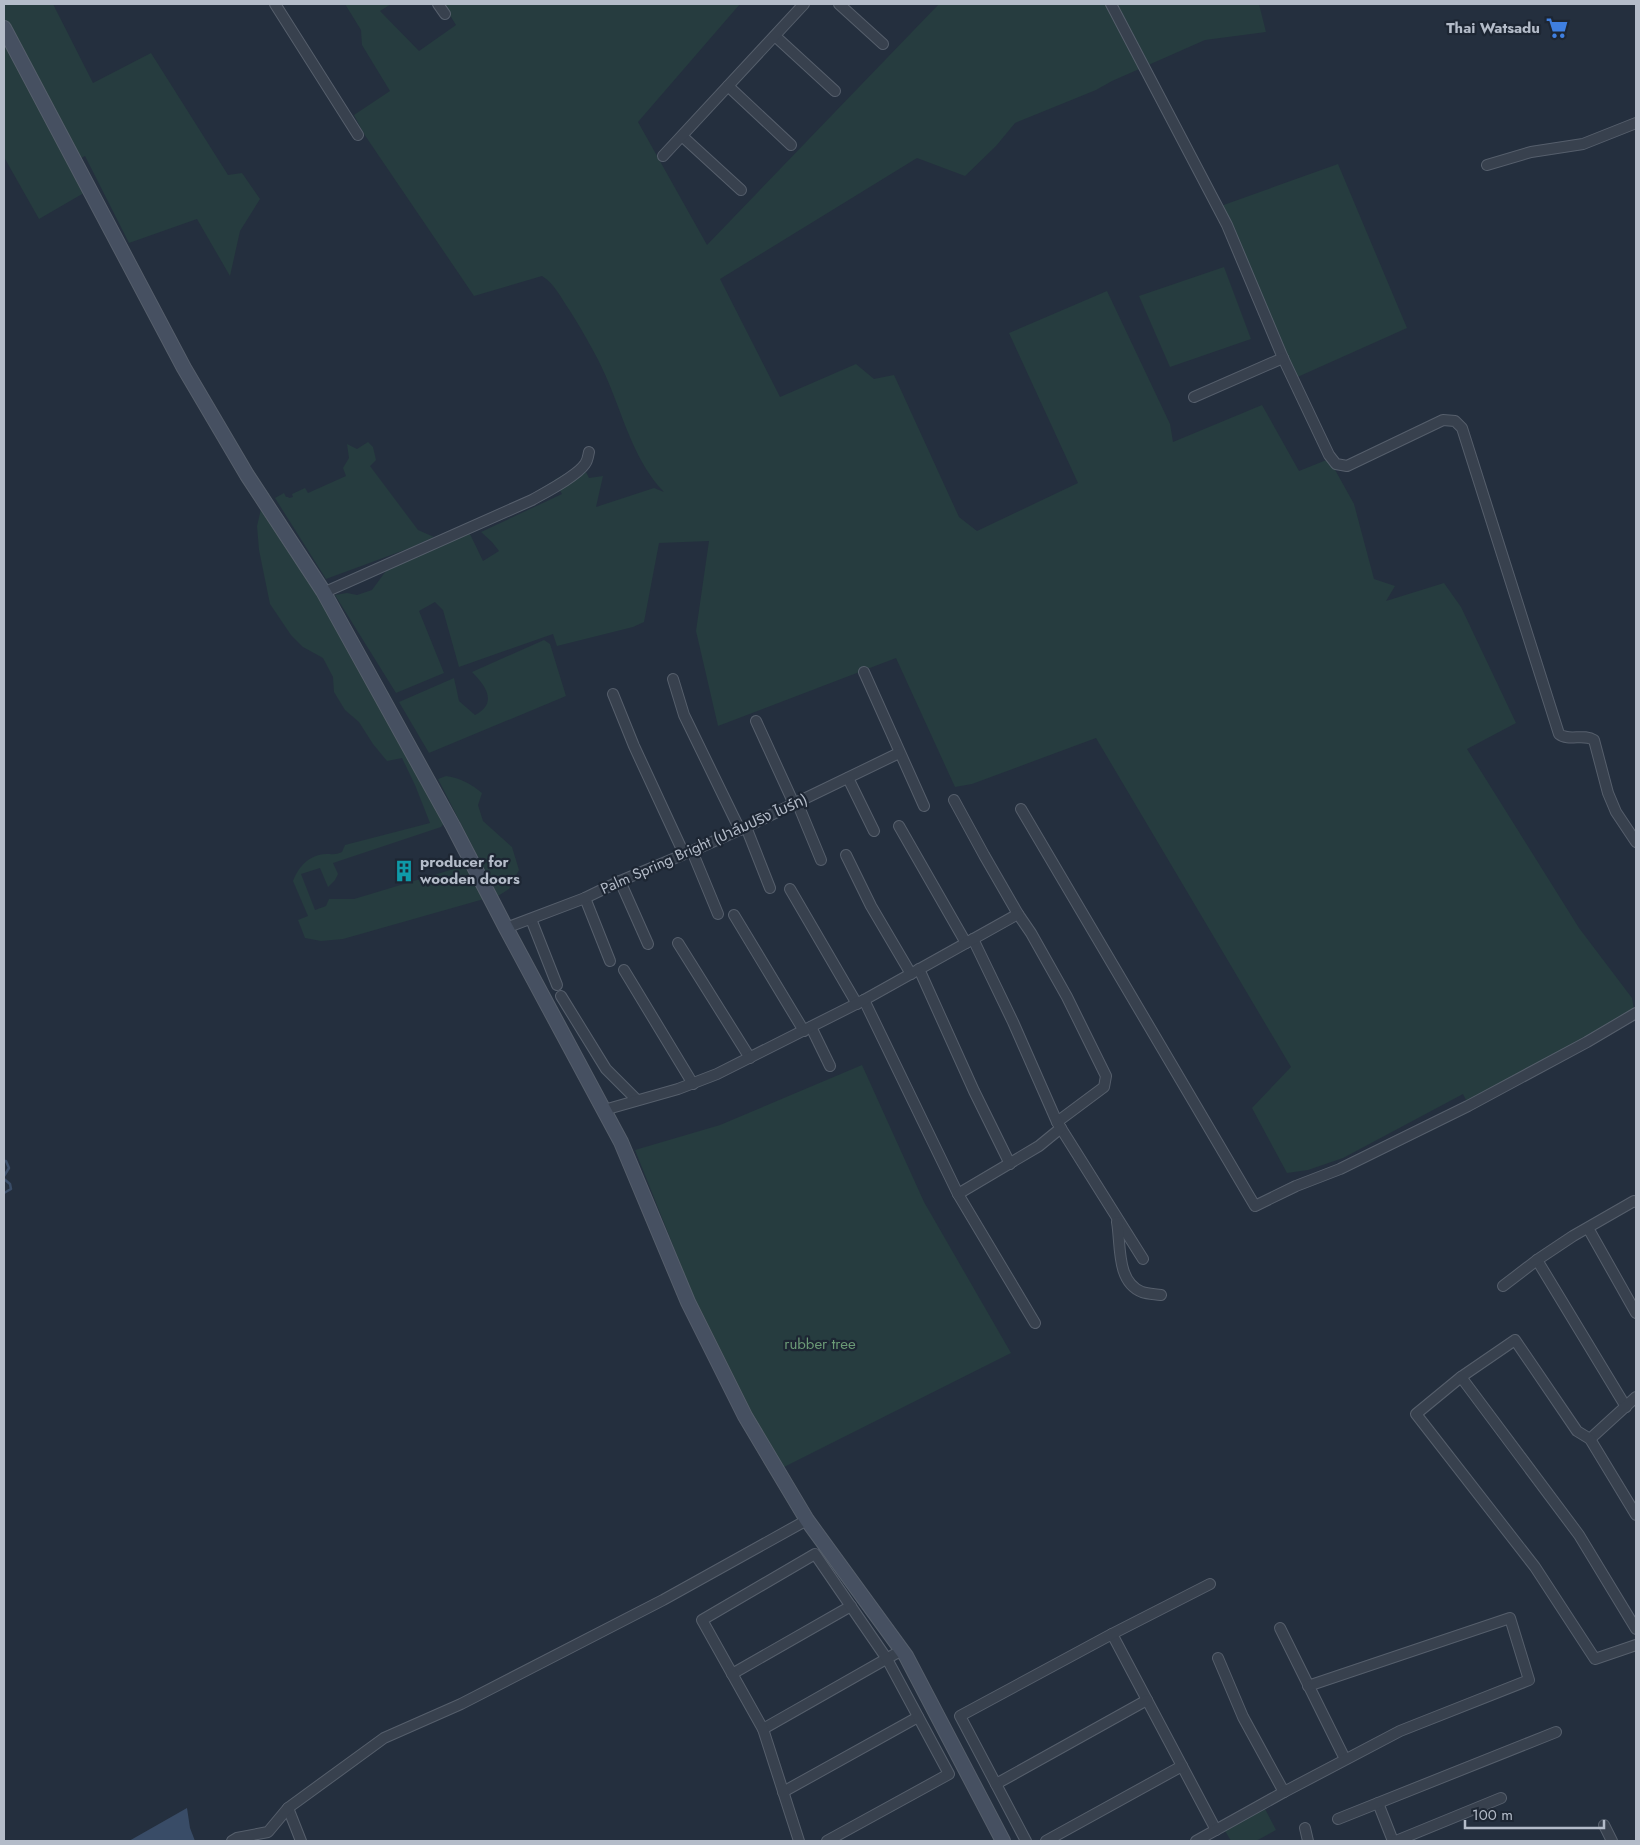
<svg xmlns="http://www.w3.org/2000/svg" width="1640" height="1845" viewBox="0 0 1640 1845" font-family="Jost,'Noto Sans Thai',sans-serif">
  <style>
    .green { fill: #263c3f }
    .water { fill: #394c67 }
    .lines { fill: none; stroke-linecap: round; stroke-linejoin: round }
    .stream { stroke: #394c67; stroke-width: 2.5 }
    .street-casing { stroke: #565f6c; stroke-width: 12 }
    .secondary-casing { stroke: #565f6c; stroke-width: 16 }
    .street { stroke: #38414e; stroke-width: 10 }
    .secondary { stroke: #465061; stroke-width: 14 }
    .labels { text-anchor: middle; stroke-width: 4.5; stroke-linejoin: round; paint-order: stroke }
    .poi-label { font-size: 15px; font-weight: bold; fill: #b4bcc9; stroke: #1d2633; text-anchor: end }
    .street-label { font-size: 15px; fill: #b4bcc9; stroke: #1d2633 }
    .park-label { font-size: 15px; fill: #6b9a76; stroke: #1d2633 }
  </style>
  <rect width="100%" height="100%" fill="#242f3e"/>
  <g class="green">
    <polygon points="4,4 53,4 93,83 151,53 228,175 242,173 260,199 240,231 230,276 197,219 129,243 85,156 75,161 89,190 39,219 4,157"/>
    <path d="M345 4H391L380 11 419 51 456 25 443 4H740L638 122 707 245 939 4H1259L1266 32 1205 40 1112 81 1096 90 1015 123 996 146 965 176 917 158 720 279 780 397 856 364 874 379 894 375 959 517 977 531 1078 483 1009 333 1107 291 1170 424 1173 442 1262 405 1299 471 1329 459 1354 504 1374 579 1395 586 1386 601 1444 583 1461 607 1516 723 1467 749 1579 928 1632 998 1635 1016 1467 1102 1463 1094 1343 1158 1308 1170 1287 1173 1252 1108 1291 1067 1096 738 972 784 955 787 896 658 718 726 696 631 709 541 659 543 644 622 633 627 557 646 553 634 459 667 443 610 435 602 419 611 444 673 396 693 335 595 347 593 357 595 372 590 391 564 469 532 483 561 499 551 492 542 481 532 562 494 554 480 582 464 589 478 603 476 596 507 654 488 664 492C636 463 625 423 610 386 600 361 585 335 570 311 561 298 555 284 542 276L474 296 364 134 354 115 390 91 362 45 361 30Z"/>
    <polygon points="1338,164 1407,328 1293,379 1218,207"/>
    <polygon points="1224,267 1251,339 1170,367 1139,296"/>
    <polygon points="368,442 373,447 376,460 370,466 418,530 434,537 410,548 326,579 275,498 284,493 286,497 288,497 289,498 293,497 292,494 305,488 308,493 346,476 343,468 349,458 347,444 357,449"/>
    <path d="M261 509 323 603 445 822 441 827 333 863 338 874 335 880 328 887 320 868 301 874 315 910 326 906 329 899H354L467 865 484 899 343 939 321 941 305 938 298 920 308 916 293 881C299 866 309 855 326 854 333 854 336 855 342 852L345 845 430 823 415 785 402 758 387 761 373 744 359 722 345 710 334 692 333 677 323 658 303 647 291 635 270 604 259 550 257 526Z"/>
    <path d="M544 640 550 644 566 696 429 753 399 702 454 678 459 701 475 715C498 703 486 686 472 672Z"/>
    <path d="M446 776C461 778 471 784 482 793L478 805 483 821 512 847 519 870 509 889 498 896 438 779Z"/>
    <polygon points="862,1065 924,1202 1011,1353 782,1468 734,1383 692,1293 635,1150 720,1125"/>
    <polygon points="1264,1807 1276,1830 1256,1841 1231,1841 1224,1829"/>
  </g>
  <polygon class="water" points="187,1808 190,1828 195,1841 129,1841"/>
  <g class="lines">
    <g class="stream">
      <polyline points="4,1161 6,1161 9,1168 4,1176"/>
      <polyline points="4,1179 10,1184 11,1189 4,1193"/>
    </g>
    <g class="street-casing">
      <g id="street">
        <polyline points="275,4 358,135"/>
        <polyline points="438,4 445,14"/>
        <polyline points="839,4 883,44"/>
        <path d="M1111 4 1227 225 1283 358 1329 455 1336 464 1347 466 1443 420 1455 421 1462 428 1559 734C1569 742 1583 733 1594 740L1608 793 1616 812 1636 842"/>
        <polyline points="775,36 835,91"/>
        <polyline points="728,86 791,145"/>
        <polyline points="682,136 741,190"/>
        <polyline points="663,156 804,4"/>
        <polyline points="1487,165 1531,152 1583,144 1636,123"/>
        <polyline points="1194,397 1283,358"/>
        <path d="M323 593 532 500C546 492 577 476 585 464 588 460 588 456 589 452"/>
        <polyline points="864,672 924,806"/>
        <polyline points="673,679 684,715 740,830"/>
        <polyline points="613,694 634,746 684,854"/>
        <polyline points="756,721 794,804"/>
        <polyline points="848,778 874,831"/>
        <polyline points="954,800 984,855 1018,914 1031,933 1067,997 1106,1076 1104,1087 1057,1122"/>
        <polyline points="797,802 821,860"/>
        <polyline points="1021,809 1255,1206 1296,1186 1340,1169 1468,1106 1587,1042 1636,1013"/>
        <polyline points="899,826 966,943"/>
        <polyline points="746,827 770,888"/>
        <polyline points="692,851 718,914"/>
        <polyline points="846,855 871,906 911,974"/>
        <polyline points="620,881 648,944"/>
        <polyline points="790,889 857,1004"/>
        <polyline points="585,898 610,961"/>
        <polyline points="734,915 804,1031"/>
        <polyline points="531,919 557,985"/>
        <polyline points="506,928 585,898 620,881 692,851 746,827 899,753"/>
        <polyline points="973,939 1013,1022 1057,1122 1143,1259"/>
        <polyline points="678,943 750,1058"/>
        <polyline points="919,969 974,1091 1010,1164"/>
        <polyline points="624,970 693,1084"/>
        <polyline points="561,996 606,1069 637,1100"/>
        <polyline points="864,1000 958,1194 1035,1323"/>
        <polyline points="811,1027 830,1066"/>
        <polyline points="604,1110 678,1089 717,1074 864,1000 1018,914"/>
        <polyline points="958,1194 1039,1146 1061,1128"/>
        <path d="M1117 1222C1121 1244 1116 1282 1142 1292 1148 1294 1155 1294 1161 1295"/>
        <polyline points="1588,1228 1636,1313"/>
        <polyline points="1537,1260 1626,1407"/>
        <polyline points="1503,1286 1537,1260 1573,1236 1634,1201 1636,1202"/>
        <polyline points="1461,1377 1579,1535 1636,1629"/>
        <polyline points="1590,1439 1636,1397"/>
        <polyline points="1636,1515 1590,1439 1577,1431 1515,1340 1461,1377 1416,1414 1535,1567 1595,1659 1636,1645"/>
        <polyline points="1280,1628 1345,1759"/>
        <polyline points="1112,1634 1216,1830"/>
        <polyline points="1218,1658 1243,1717 1284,1792 1400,1731 1529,1680 1510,1618 1308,1686"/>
        <polyline points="732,1674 851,1606"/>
        <polyline points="763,1729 902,1650"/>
        <polyline points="996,1784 1147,1700"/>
        <polyline points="783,1792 918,1717"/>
        <polyline points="1378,1803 1393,1841"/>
        <polyline points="288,1808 301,1841"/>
        <polyline points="1338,1819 1556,1732"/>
        <polyline points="1604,1825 1612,1841"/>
        <polyline points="1305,1828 1308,1841"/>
        <polyline points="232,1841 237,1838 268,1832 288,1808 384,1738 461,1704 663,1600 807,1520"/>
        <polyline points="799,1841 763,1729 702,1620 815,1554 887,1659 949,1774 827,1841"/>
        <polyline points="1026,1841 960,1716 1112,1634 1210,1584"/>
        <polyline points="1046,1841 1182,1766"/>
        <polyline points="1196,1841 1284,1792"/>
        <polyline points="1396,1841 1501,1798"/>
      </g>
    </g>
    <g class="secondary-casing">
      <polyline id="secondary" points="4,28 184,368 247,475 323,591 453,826 506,928 621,1142 688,1302 745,1416 807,1520 906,1656 1003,1841"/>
    </g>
    <use href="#street" class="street"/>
    <use href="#secondary" class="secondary"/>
  </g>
  <defs>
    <g id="supermarket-bare" transform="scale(1.725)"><path d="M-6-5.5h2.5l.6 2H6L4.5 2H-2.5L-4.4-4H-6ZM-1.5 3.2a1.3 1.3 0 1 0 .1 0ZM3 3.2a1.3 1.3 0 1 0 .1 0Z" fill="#3f7fe0" stroke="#1d2633" stroke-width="2.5" paint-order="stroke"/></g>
    <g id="building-bare" transform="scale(1.725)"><path d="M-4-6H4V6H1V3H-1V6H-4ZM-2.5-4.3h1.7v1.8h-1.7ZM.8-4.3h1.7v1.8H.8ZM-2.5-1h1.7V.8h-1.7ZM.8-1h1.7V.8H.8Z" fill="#0f9aa8" stroke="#1d2633" stroke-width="2.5" paint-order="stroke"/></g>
  </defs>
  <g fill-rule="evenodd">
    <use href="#supermarket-bare" x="1557" y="28"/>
    <use href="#building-bare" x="404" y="871"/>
  </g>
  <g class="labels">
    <g class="poi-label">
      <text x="1540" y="33">Thai Watsadu</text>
      <text x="420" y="867" text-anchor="start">producer for<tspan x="420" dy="17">wooden doors</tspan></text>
    </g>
    <g class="street-label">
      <text transform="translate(704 844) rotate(-24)" y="5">Palm Spring Bright (ปาล์มปริง ไบร์ท)</text>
    </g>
    <g class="park-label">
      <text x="820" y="1349">rubber tree</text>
    </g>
  </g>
  <rect width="1640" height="1845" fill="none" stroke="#b4bcc9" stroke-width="10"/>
  <path d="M1465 1820v8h139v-8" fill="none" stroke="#b4bcc9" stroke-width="2.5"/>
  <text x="1472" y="1820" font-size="15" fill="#b4bcc9" stroke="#1d2633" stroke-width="4" paint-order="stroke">100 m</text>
</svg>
